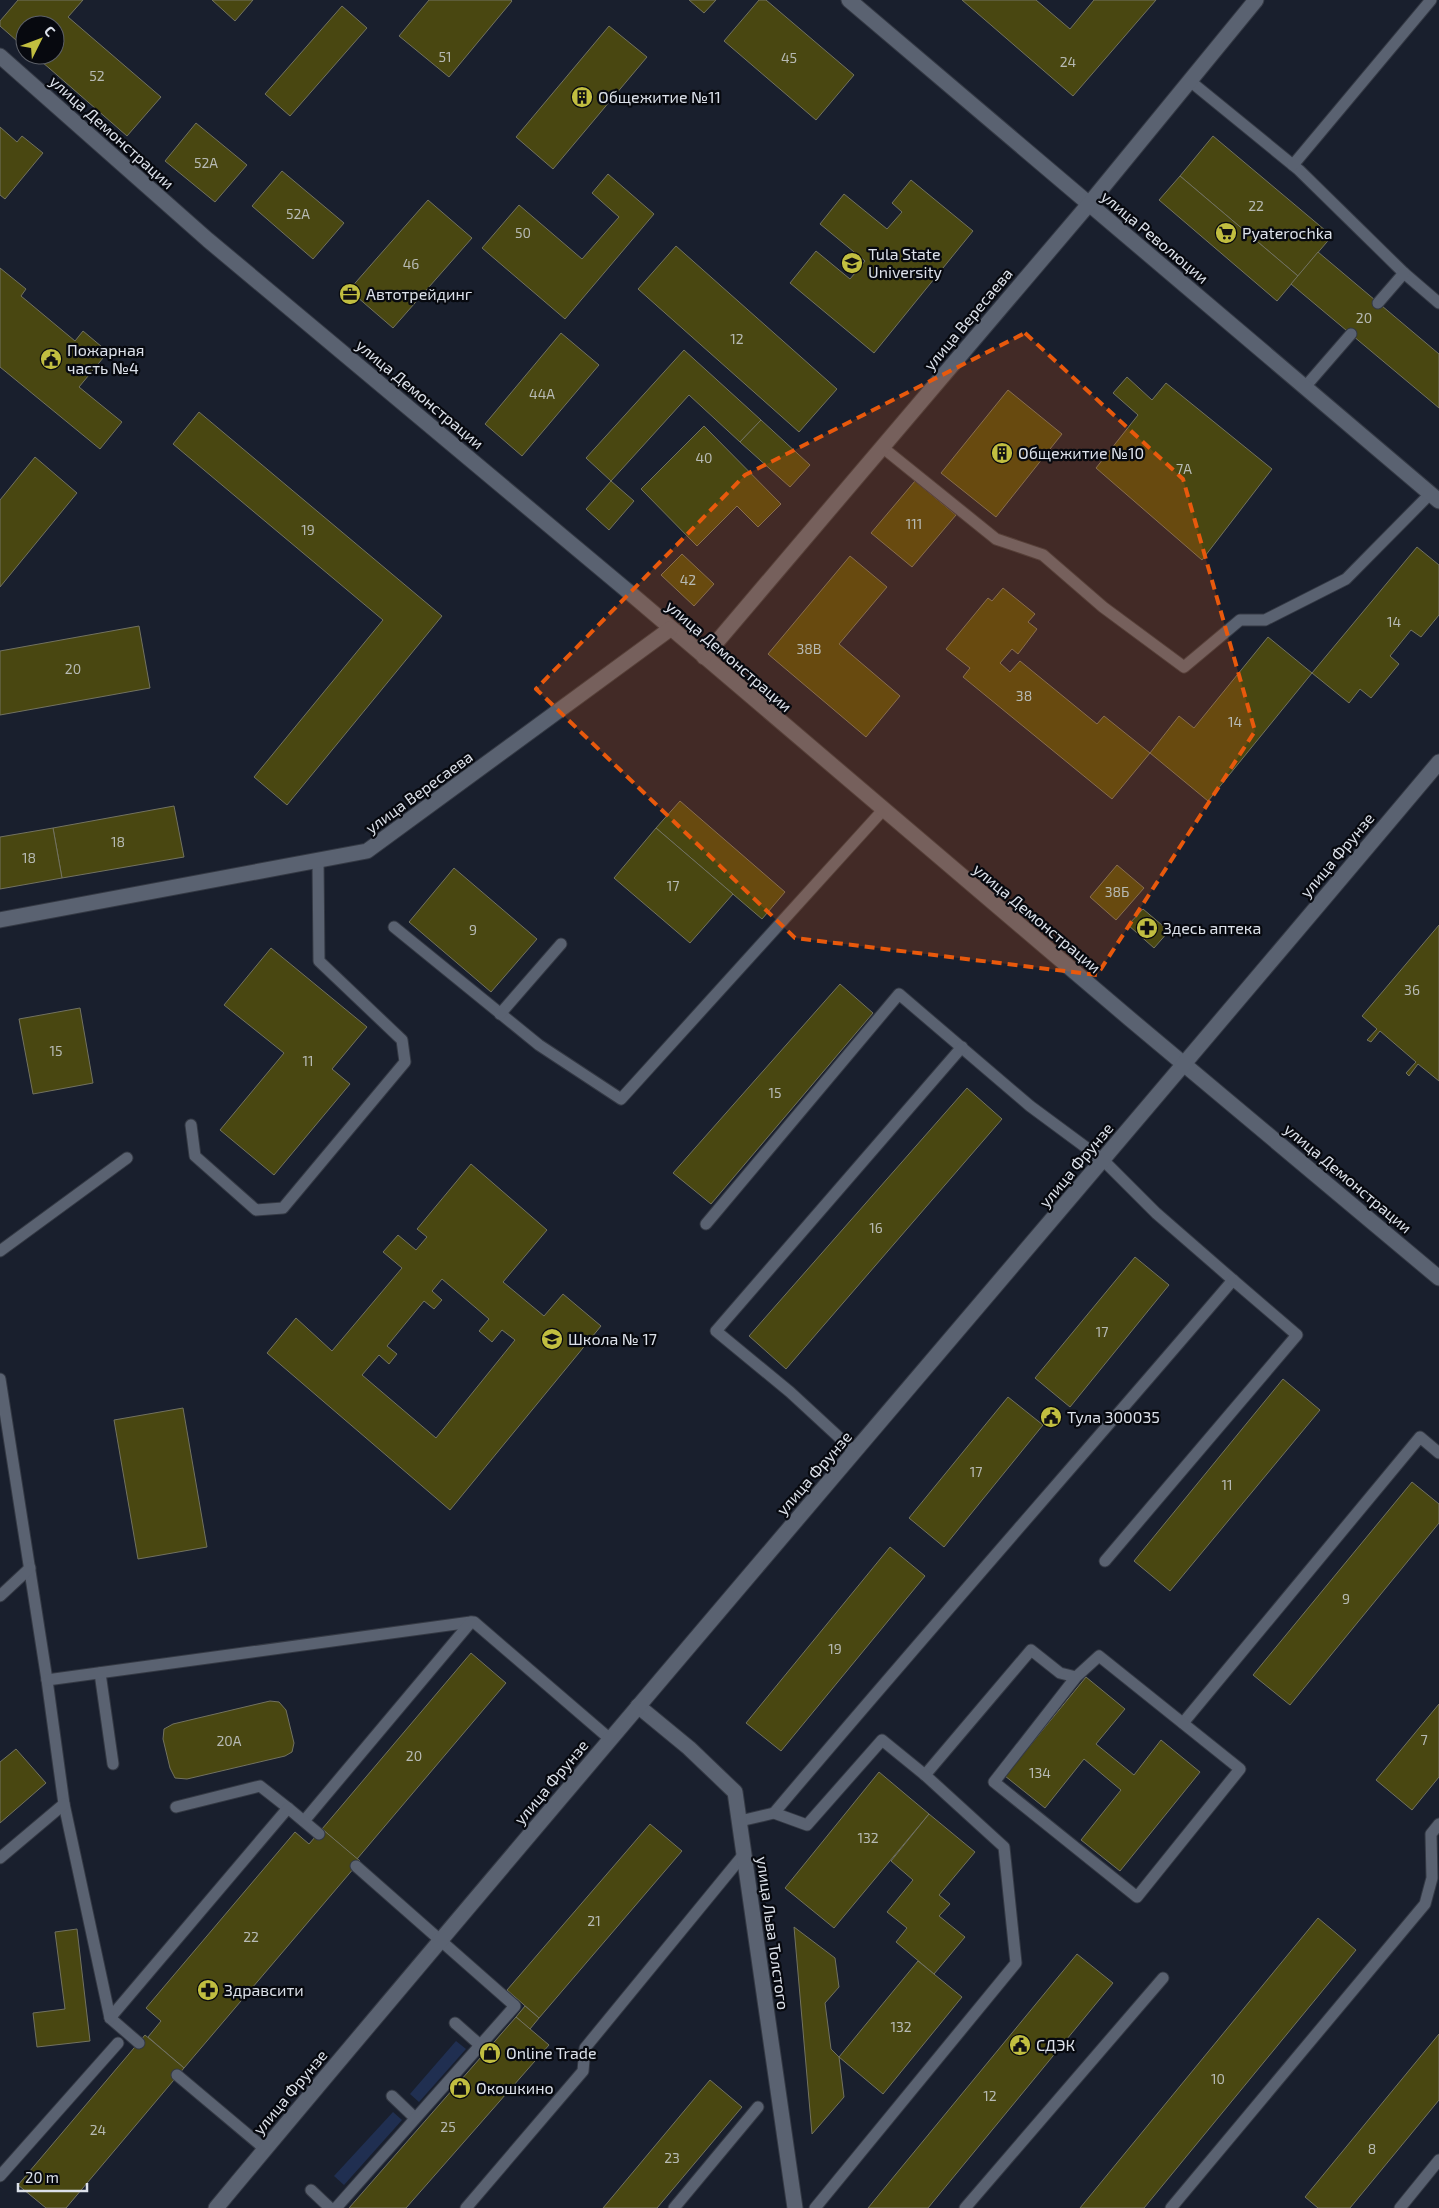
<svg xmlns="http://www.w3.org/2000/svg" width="1439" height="2208" viewBox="0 0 1439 2208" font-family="'Exo 2',sans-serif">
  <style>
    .green { fill: #202f51 }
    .building { fill: #494711; stroke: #727260; fill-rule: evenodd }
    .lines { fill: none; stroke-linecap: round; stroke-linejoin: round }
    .lane-casing { stroke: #343944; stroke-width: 13 }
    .street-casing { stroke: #343944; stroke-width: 17 }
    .secondary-casing { stroke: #343944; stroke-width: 17 }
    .lane { stroke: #5a6271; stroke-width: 11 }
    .street { stroke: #5a6271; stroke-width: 15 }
    .secondary { stroke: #5a6271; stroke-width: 15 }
    .marked { fill: #e8590c; fill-opacity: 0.2; stroke: #e8590c; stroke-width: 4; stroke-dasharray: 10 6; stroke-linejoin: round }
    .labels { text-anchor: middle; stroke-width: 4.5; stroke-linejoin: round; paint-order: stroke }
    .number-label { font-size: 14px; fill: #b7bab4 }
    .poi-label { font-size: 16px; fill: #dce1ea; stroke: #07090f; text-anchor: start }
    .street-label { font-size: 16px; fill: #dce1ea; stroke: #07090f }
  </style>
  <rect width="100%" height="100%" fill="#191f2d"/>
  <g class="green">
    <polygon points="456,2041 466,2049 419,2102 410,2094"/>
    <polygon points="393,2112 402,2120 344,2185 334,2176"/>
  </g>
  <g class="building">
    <polygon points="18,0 83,0 68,17 161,97 127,136 34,55 55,55 55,25 25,25 25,48 0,26 0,21"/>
    <polygon points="212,0 253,0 235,21"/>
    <polygon points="429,0 511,0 512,1 449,77 399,36"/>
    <polygon points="689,0 716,0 704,13"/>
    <polygon points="759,0 766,0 854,75 816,120 724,41"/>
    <polygon points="962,0 1036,0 1070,29 1094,0 1156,0 1073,96"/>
    <polygon points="342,6 367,28 290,116 265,94"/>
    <polygon points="609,26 647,57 553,169 516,137"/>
    <polygon points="196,123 247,165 215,202 165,161"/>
    <polygon points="0,127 17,142 22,136 43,153 5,199 0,195"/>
    <polygon points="1213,136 1332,236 1298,276 1180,176"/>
    <polygon points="282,171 344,223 313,259 252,206"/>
    <polygon points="608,174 654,214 565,319 482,248 519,205 582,259 619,217 592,193"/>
    <polygon points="1180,176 1298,276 1277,301 1159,200"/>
    <polygon points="911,180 973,231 874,353 790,283 816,251 850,279 865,261 820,224 844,194 887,229 902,212 892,203"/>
    <polygon points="428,200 472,238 393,328 349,290"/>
    <polygon points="676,246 837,389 799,432 638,289"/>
    <polygon points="1318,252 1439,354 1439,408 1291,284"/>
    <polygon points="0,268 26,289 21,296 75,341 83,331 108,352 79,387 122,422 100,449 0,367"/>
    <polygon points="561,333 599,365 522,456 485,424"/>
    <polygon points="684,350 761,420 740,442 689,395 611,481 586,458"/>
    <polygon points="1127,377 1152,400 1166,383 1272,469 1202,560 1096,468 1138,415 1113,393"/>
    <polygon points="1008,390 1062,434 996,517 941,473"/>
    <polygon points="199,412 442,616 287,805 254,777 383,620 173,444"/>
    <polygon points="761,420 810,465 790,487 740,442"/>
    <polygon points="704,426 781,504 758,527 737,506 697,546 641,489"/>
    <polygon points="35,457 77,493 0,587 0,500"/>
    <polygon points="611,481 634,501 609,530 586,509"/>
    <polygon points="915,481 956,515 912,567 871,533"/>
    <polygon points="1417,547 1439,565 1439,615 1421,637 1411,630 1390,656 1399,664 1371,698 1360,689 1349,703 1312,673"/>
    <polygon points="682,554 714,584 694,606 661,575"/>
    <polygon points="850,556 887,587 839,644 900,696 866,737 768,654"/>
    <polygon points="1003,588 1035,614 1028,622 1037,629 1018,654 1012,649 1000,663 1010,672 1020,661 1097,724 1104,716 1150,753 1112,799 963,677 970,668 946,649 988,598 992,601"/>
    <polygon points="139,626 150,688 0,715 0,651"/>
    <polygon points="1268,637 1312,673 1208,801 1150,753 1179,716 1194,728"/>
    <polygon points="680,801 785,892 762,919 656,828"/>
    <polygon points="174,806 184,857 62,878 53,828"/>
    <polygon points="53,828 62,878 0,889 0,837"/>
    <polygon points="656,828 733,894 690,943 614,878"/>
    <polygon points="1117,865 1144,888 1116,920 1090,897"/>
    <polygon points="454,868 537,939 491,992 409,922"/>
    <polygon points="1143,909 1169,931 1154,948 1128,925"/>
    <polygon points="1439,925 1439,1081 1418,1064 1409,1076 1406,1073 1416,1062 1380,1031 1371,1042 1367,1040 1377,1029 1362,1016"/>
    <polygon points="271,948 367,1027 332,1069 350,1084 274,1175 220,1130 284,1053 224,1005"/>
    <polygon points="840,984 873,1013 711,1204 673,1173"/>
    <polygon points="80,1008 93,1083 33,1094 19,1019"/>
    <polygon points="967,1088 1002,1119 786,1369 749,1336"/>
    <path d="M471 1164 547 1230 503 1282 544 1316 563 1294 601 1326 450 1510 267 1353 296 1318 332 1351 402 1268 383 1252 398 1235 416 1250 427 1237 417 1229ZM442 1279 489 1319 479 1331 492 1342 502 1330 515 1340 436 1438 362 1375 379 1355 389 1364 397 1354 387 1346 424 1301 434 1309 442 1300 432 1291Z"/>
    <polygon points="1135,1257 1169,1285 1070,1407 1035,1378"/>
    <polygon points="1283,1379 1320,1410 1170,1591 1134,1561"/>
    <polygon points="1008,1397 1043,1425 944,1547 909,1518"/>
    <polygon points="183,1408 207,1547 138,1559 114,1420"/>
    <polygon points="1412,1482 1439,1504 1439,1523 1290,1705 1253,1675"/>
    <polygon points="890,1547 925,1576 781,1751 746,1723"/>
    <polygon points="471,1653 506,1683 357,1859 322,1829"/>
    <polygon points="1086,1677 1125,1709 1096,1744 1134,1775 1161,1740 1200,1772 1120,1871 1081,1840 1121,1790 1084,1759 1045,1808 1005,1776"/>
    <polygon points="270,1701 279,1702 286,1710 294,1743 292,1752 285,1756 187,1779 175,1778 170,1768 163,1739 164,1729 173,1724"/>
    <polygon points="1439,1704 1439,1777 1412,1810 1376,1780"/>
    <polygon points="16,1749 46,1783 0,1823 0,1762"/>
    <polygon points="879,1772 929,1814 834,1928 785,1888"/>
    <polygon points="929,1814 975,1852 939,1895 950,1904 939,1916 965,1937 934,1974 896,1942 907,1928 887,1912 913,1880 891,1861"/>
    <polygon points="650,1824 682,1851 539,2018 507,1990"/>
    <polygon points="322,1829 360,1861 184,2068 148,2037 161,2021 146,2008 295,1832 309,1844"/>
    <polygon points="1318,1918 1356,1950 1144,2208 1080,2208"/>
    <polygon points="794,1927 835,1958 839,1987 825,2003 831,2049 839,2057 844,2097 812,2134"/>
    <polygon points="77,1929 90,2041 37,2047 33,2013 65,2009 55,1932"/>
    <polygon points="1077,1954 1113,1983 928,2208 868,2208"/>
    <polygon points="918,1961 962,1997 883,2094 839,2057"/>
    <polygon points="525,2006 539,2018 530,2029 516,2017"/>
    <polygon points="516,2017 549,2045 406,2208 349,2208"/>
    <polygon points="1439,2034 1439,2100 1350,2208 1318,2208 1305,2197"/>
    <polygon points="145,2035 184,2068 66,2208 46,2208 18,2185"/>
    <polygon points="710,2080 742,2107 657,2208 603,2208"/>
  </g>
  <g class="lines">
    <g class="lane-casing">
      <g id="lane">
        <polyline points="1190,81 1299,170 1404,273 1439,303"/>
        <polyline points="1293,165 1431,0"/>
        <polyline points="1378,303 1404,273"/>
        <polyline points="1305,387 1351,334"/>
        <polyline points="882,447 996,539 1043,555 1103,607 1184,667 1240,620 1265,620 1346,579 1430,494"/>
        <polyline points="394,927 539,1045 621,1099 883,810"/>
        <polyline points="500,1014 561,944"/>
        <polyline points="191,1125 195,1156 256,1210 283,1208 405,1062 402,1040 319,961 318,860"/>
        <path d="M706 1224 899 994 1030 1106 1103 1160 1156 1213 1233 1280C1081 1458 925 1634 774 1813"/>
        <polyline points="0,1251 127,1158"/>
        <polyline points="0,1379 47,1680 64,1804 110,2018 139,2043"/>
        <polyline points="855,1452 790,1392 716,1331 962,1047"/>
        <polyline points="1105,1561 1297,1335 1233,1280"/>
        <polyline points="0,1596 30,1568"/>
        <polyline points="100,1673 113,1764"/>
        <polyline points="47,1680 471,1622"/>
        <polyline points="1183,1723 1420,1437 1439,1453"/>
        <polyline points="925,1775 1031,1650 1060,1673 1076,1677 1099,1656 1240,1769 1137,1897 994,1782 1076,1677"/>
        <polyline points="176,1807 260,1786 288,1808"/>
        <polyline points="304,1821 471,1622 474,1622 610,1739"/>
        <polyline points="740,1821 774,1813 807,1825 882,1740 925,1775 1004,1847 1016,1963 815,2208"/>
        <polyline points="0,1858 64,1804"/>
        <polyline points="110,2018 288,1808 319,1834"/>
        <polyline points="455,2023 480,2045"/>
        <polyline points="177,2075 265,2149"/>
        <polyline points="392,2096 415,2118"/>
        <polyline points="0,2176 118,2043"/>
        <polyline points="311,2190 330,2208"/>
        <polyline points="336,2208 515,2006 356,1866"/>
        <polyline points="466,2208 583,2071 585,2048 744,1854"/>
        <polyline points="674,2208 758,2107"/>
        <polyline points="965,2208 1163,1978"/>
        <polyline points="1171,2208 1425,1904 1432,1878 1431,1834 1439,1824"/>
        <polyline points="1400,2208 1439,2160"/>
      </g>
    </g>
    <g class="street-casing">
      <g id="street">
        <polyline points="849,0 1439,501"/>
        <polyline points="0,56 208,240 630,593 1130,1019 1439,1278"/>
        <polyline points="704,657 1089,204 1256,0"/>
        <polyline points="0,920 367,851 670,629"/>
        <polyline points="638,1706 689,1748 735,1792 795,2208"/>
      </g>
    </g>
    <g class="secondary-casing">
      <path id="secondary" d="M216 2208C620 1723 1033 1245 1439 762"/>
    </g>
    <use href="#lane" class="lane"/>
    <use href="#street" class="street"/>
    <use href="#secondary" class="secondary"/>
  </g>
  <path class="marked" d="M1025 333 1183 479 1255 731 1097 975 795 938 536 689 745 475Z"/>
  <defs>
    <g id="building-disc" transform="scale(1.125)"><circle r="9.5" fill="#c1be40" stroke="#07090f"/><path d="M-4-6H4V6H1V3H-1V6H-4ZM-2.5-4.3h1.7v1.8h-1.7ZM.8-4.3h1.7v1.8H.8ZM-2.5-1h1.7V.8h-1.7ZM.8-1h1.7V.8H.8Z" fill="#111"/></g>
    <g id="supermarket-disc" transform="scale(1.125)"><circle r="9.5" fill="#c1be40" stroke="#07090f"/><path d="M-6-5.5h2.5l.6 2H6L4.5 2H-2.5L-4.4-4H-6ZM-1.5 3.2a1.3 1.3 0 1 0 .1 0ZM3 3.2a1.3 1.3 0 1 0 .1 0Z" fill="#111"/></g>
    <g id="university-disc" transform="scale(1.125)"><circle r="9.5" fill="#c1be40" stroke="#07090f"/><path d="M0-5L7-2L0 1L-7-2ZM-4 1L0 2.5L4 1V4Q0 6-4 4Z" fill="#111"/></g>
    <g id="office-disc" transform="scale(1.125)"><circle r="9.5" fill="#c1be40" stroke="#07090f"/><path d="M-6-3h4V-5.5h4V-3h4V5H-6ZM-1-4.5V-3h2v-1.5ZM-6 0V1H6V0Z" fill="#111"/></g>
    <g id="civic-disc" transform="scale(1.125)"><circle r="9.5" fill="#c1be40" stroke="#07090f"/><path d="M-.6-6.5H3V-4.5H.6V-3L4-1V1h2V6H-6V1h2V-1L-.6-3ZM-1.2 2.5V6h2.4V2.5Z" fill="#111"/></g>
    <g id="pharmacy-disc" transform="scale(1.125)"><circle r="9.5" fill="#c1be40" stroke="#07090f"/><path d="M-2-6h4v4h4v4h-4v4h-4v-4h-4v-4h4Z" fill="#111"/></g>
    <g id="school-disc" transform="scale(1.125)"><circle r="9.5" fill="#c1be40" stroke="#07090f"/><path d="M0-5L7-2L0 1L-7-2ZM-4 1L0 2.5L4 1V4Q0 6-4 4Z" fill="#111"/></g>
    <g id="shop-disc" transform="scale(1.125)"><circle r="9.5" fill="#c1be40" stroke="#07090f"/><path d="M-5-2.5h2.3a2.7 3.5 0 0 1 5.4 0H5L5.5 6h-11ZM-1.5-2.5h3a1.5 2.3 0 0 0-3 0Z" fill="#111"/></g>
  </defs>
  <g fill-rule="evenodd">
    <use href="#building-disc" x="582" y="97"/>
    <use href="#supermarket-disc" x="1226" y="233"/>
    <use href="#university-disc" x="852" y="263"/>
    <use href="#office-disc" x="350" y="294"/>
    <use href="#civic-disc" x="51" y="359"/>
    <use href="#building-disc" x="1002" y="453"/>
    <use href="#pharmacy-disc" x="1147" y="928"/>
    <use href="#school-disc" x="552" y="1339"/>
    <use href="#civic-disc" x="1051" y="1417"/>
    <use href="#pharmacy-disc" x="208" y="1990"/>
    <use href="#civic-disc" x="1020" y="2045"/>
    <use href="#shop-disc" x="490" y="2053"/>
    <use href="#shop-disc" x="460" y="2088"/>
  </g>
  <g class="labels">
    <g class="number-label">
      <text x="445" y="62">51</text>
      <text x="789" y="63">45</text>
      <text x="1068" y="67">24</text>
      <text x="97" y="81">52</text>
      <text x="206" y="168">52А</text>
      <text x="1256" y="211">22</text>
      <text x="298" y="219">52А</text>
      <text x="523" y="238">50</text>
      <text x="411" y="269">46</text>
      <text x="1364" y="323">20</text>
      <text x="737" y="344">12</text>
      <text x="542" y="399">44А</text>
      <text x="704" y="463">40</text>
      <text x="1184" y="474">7А</text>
      <text x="914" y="529">111</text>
      <text x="308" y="535">19</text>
      <text x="688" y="585">42</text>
      <text x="1394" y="627">14</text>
      <text x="809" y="654">38В</text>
      <text x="73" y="674">20</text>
      <text x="1024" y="701">38</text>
      <text x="1235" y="727">14</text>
      <text x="118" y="847">18</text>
      <text x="29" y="863">18</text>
      <text x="673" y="891">17</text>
      <text x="1117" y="897">38Б</text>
      <text x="473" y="935">9</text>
      <text x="1412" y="995">36</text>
      <text x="56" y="1056">15</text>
      <text x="308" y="1066">11</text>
      <text x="775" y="1098">15</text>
      <text x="876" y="1233">16</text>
      <text x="1102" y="1337">17</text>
      <text x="976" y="1477">17</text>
      <text x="1227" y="1490">11</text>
      <text x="1346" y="1604">9</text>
      <text x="835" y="1654">19</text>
      <text x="1424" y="1745">7</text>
      <text x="229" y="1746">20А</text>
      <text x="414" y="1761">20</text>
      <text x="1040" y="1778">134</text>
      <text x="868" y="1843">132</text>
      <text x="594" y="1926">21</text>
      <text x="251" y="1942">22</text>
      <text x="901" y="2032">132</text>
      <text x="1218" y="2084">10</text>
      <text x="990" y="2101">12</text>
      <text x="448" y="2132">25</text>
      <text x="98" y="2135">24</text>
      <text x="1372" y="2154">8</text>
      <text x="672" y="2163">23</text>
    </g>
    <g class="poi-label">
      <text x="598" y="103">Общежитие №11</text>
      <text x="1242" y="239">Pyaterochka</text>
      <text x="868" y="260">Tula State<tspan x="868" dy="18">University</tspan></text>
      <text x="366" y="300">Автотрейдинг</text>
      <text x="67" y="356">Пожарная<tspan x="67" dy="18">часть №4</tspan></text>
      <text x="1018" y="459">Общежитие №10</text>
      <text x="1163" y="934">Здесь аптека</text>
      <text x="568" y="1345">Школа № 17</text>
      <text x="1067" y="1423">Тула 300035</text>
      <text x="224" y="1996">Здравсити</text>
      <text x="1036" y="2051">СДЭК</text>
      <text x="506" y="2059">Online Trade</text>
      <text x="476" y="2094">Окошкино</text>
    </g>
    <g class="street-label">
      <text transform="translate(112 132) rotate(42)" y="6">улица Демонстрации</text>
      <text transform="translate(1155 237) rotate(40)" y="6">улица Революции</text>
      <text transform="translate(968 319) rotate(-50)" y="6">улица Вересаева</text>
      <text transform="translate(420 394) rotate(40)" y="6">улица Демонстрации</text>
      <text transform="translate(729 656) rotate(41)" y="6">улица Демонстрации</text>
      <text transform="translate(419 792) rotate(-36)" y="6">улица Вересаева</text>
      <text transform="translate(1337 855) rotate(-50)" y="6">улица Фрунзе</text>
      <text transform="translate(1037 918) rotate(40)" y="6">улица Демонстрации</text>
      <text transform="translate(1076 1165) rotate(-50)" y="6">улица Фрунзе</text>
      <text transform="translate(1348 1178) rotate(40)" y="6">улица Демонстрации</text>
      <text transform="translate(814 1473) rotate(-49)" y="6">улица Фрунзе</text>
      <text transform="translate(551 1782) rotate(-50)" y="6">улица Фрунзе</text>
      <text transform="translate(773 1933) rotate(82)" y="6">улица Льва Толстого</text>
      <text transform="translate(290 2092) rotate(-50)" y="6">улица Фрунзе</text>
    </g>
  </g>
  <g transform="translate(40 40) rotate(48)"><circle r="24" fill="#07090f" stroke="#5c5f67"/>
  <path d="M0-4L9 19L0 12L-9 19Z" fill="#c1be40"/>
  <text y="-8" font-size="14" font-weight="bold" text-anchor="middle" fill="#dce1ea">С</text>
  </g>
  <path d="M18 2183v8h69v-8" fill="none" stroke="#dce1ea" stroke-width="2.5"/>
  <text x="25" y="2183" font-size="15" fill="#dce1ea" stroke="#07090f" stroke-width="4" paint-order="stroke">20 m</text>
</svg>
